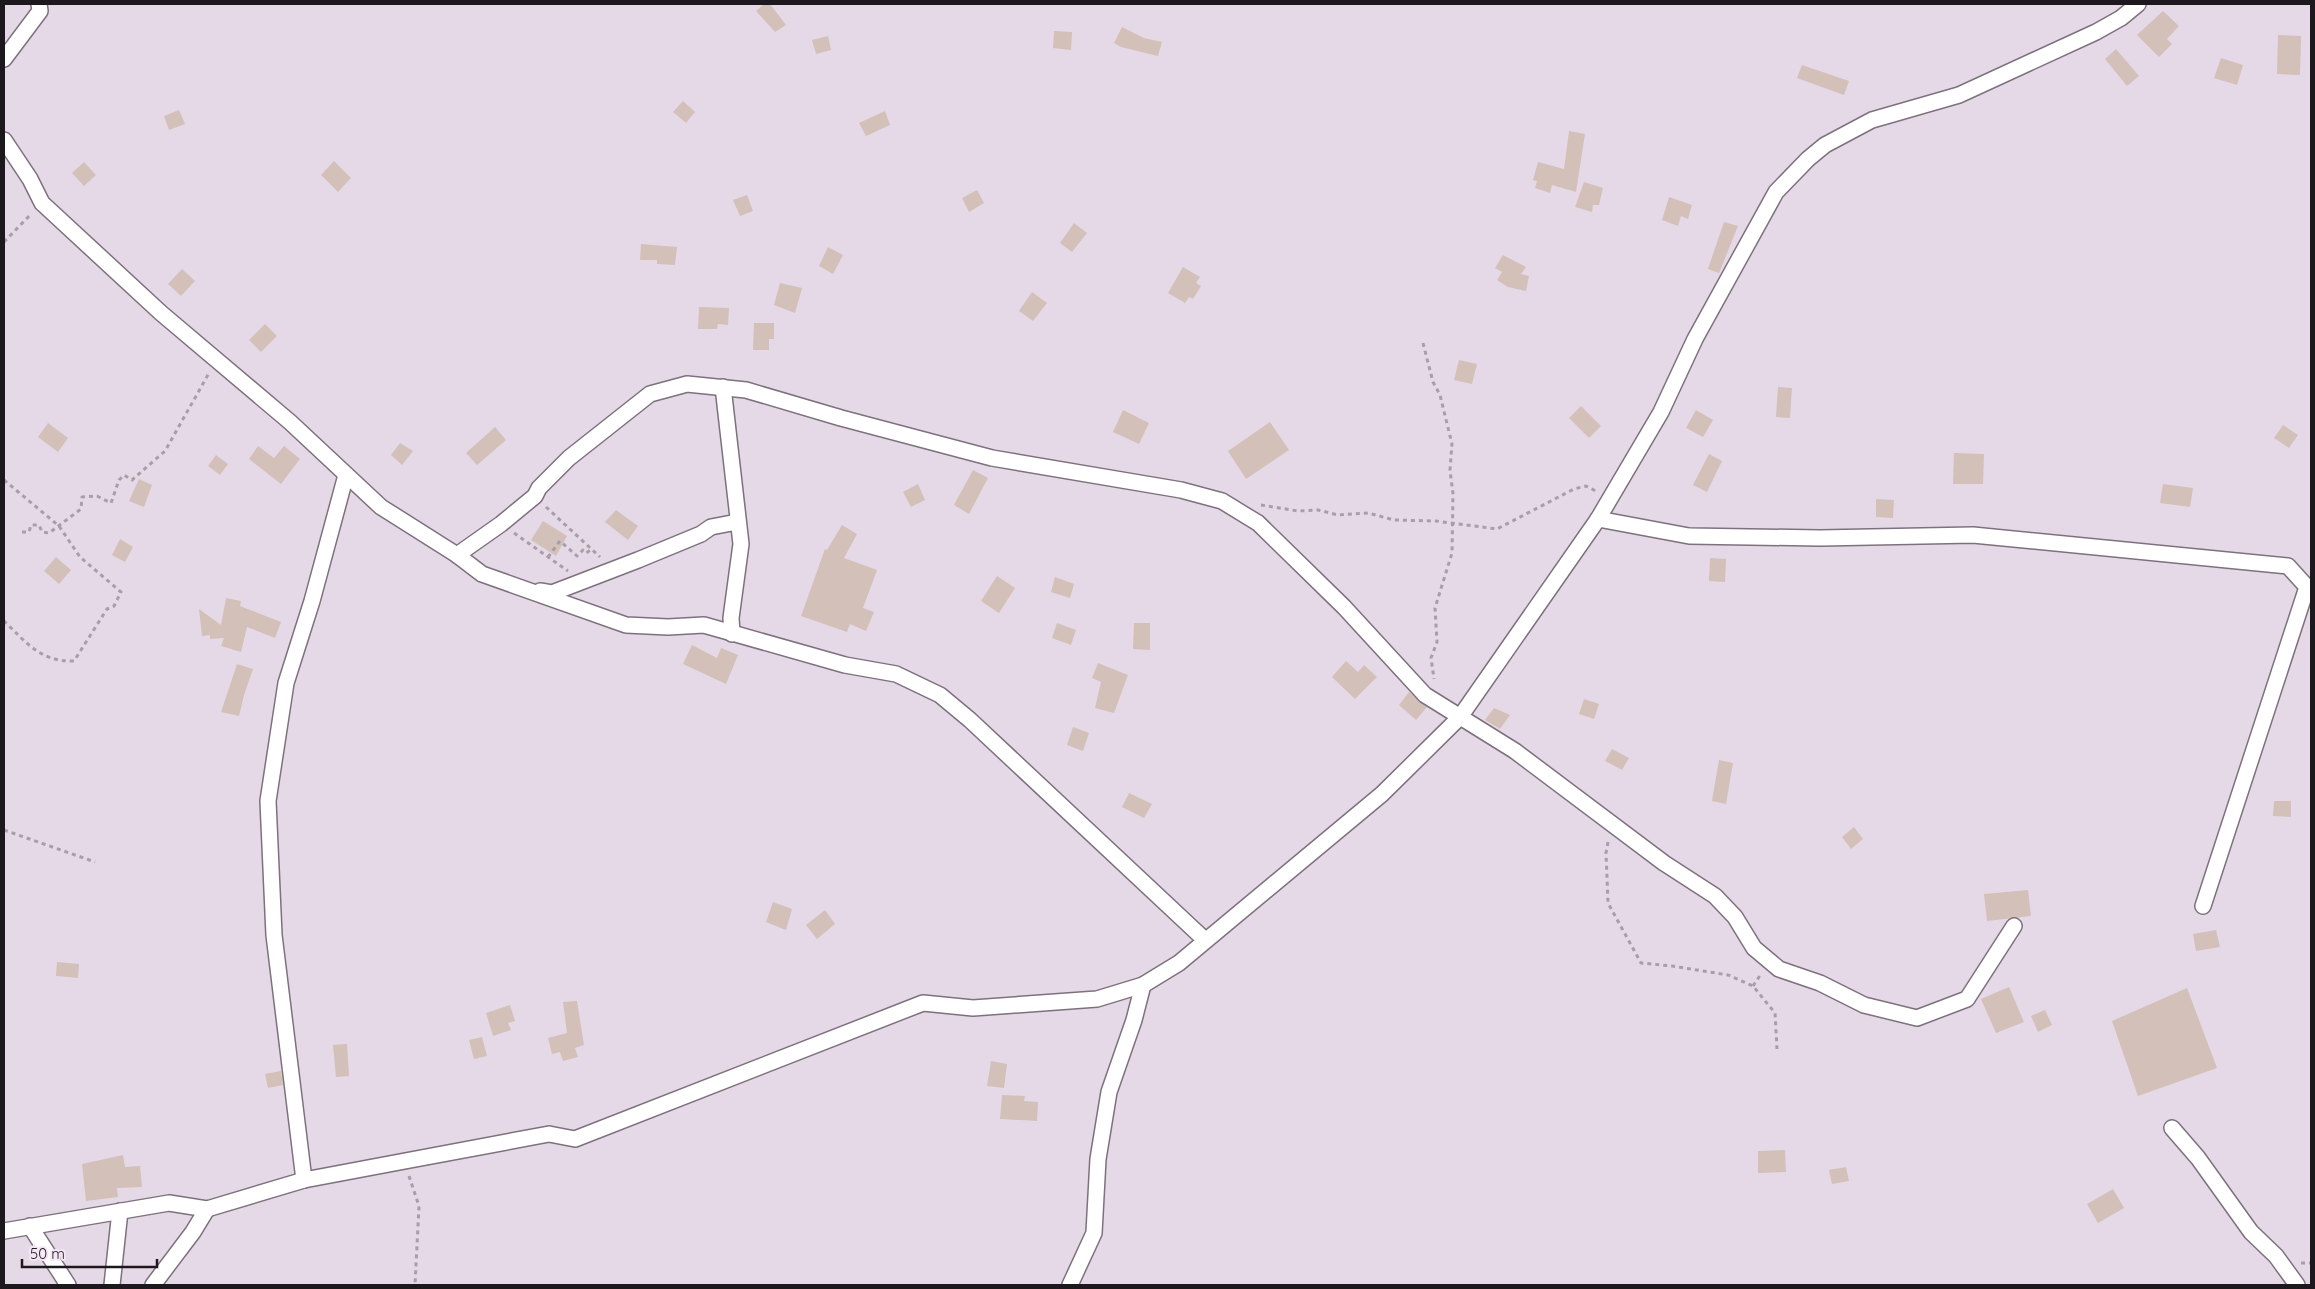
<svg xmlns="http://www.w3.org/2000/svg" width="2315" height="1289" viewBox="0 0 2315 1289" font-family="Quicksand,sans-serif">
  <style>
    .building { fill: #d2c0b9 }
    .lines { fill: none; stroke-linecap: round; stroke-linejoin: round }
    .minor-casing { stroke: #7d717d; stroke-width: 18 }
    .path { stroke: #a89da8; stroke-width: 3; stroke-dasharray: 4 4; stroke-linecap: butt }
    .minor { stroke: #fff; stroke-width: 15 }
  </style>
  <rect width="100%" height="100%" fill="#e6d9e7"/>
  <g class="building">
    <polygon points="764,4 770,4 786,25 775,32 756,11"/>
    <polygon points="2163,11 2179,26 2167,39 2172,44 2159,57 2137,35"/>
    <polygon points="1122,27 1144,38 1162,42 1158,56 1121,47 1114,43"/>
    <polygon points="1054,31 1072,32 1071,50 1053,48"/>
    <polygon points="2278,35 2301,36 2300,75 2277,74"/>
    <polygon points="828,36 831,50 816,54 812,40"/>
    <polygon points="2116,49 2139,76 2127,86 2105,59"/>
    <polygon points="2221,58 2243,65 2237,85 2214,78"/>
    <polygon points="1802,65 1849,81 1844,95 1797,78"/>
    <polygon points="683,101 695,112 686,123 673,112"/>
    <polygon points="179,110 185,124 169,130 164,116"/>
    <polygon points="885,111 890,125 866,136 859,123"/>
    <polygon points="1569,131 1585,134 1576,192 1552,185 1550,193 1535,188 1537,181 1533,180 1538,162 1564,169"/>
    <polygon points="334,161 351,178 338,192 321,175"/>
    <polygon points="84,162 96,175 84,186 72,173"/>
    <polygon points="1584,182 1603,188 1599,205 1593,205 1592,212 1575,207"/>
    <polygon points="977,190 984,203 969,212 962,198"/>
    <polygon points="747,195 753,211 740,216 733,200"/>
    <polygon points="1669,197 1692,205 1688,219 1681,216 1678,226 1662,220"/>
    <polygon points="1724,222 1738,226 1719,273 1708,269"/>
    <polygon points="1074,223 1087,233 1072,252 1060,243"/>
    <polygon points="641,244 677,247 675,265 657,264 657,260 640,260"/>
    <polygon points="828,247 843,255 833,274 819,266"/>
    <polygon points="1503,255 1526,267 1521,274 1529,276 1526,291 1508,287 1497,280 1502,272 1495,268"/>
    <polygon points="1183,267 1200,277 1196,283 1201,286 1193,299 1189,297 1185,303 1168,293"/>
    <polygon points="182,269 195,281 181,296 168,284"/>
    <polygon points="780,283 802,288 795,313 774,305"/>
    <polygon points="1032,292 1047,303 1033,321 1019,311"/>
    <polygon points="699,307 729,308 728,325 718,324 717,329 698,329"/>
    <polygon points="754,323 774,323 774,339 769,339 769,350 753,350"/>
    <polygon points="265,324 277,336 261,352 249,340"/>
    <polygon points="1459,360 1477,364 1472,384 1454,380"/>
    <polygon points="1778,387 1792,388 1790,418 1776,417"/>
    <polygon points="1581,406 1601,426 1589,438 1569,418"/>
    <polygon points="1123,410 1149,423 1139,444 1113,432"/>
    <polygon points="1696,410 1713,420 1703,437 1686,428"/>
    <polygon points="1270,422 1289,450 1246,479 1228,451"/>
    <polygon points="48,423 68,438 58,452 38,437"/>
    <polygon points="2283,425 2298,435 2289,448 2274,438"/>
    <polygon points="495,427 506,440 477,465 466,453"/>
    <polygon points="400,443 413,451 402,465 391,455"/>
    <polygon points="258,446 274,458 284,446 300,459 281,484 249,459"/>
    <polygon points="1954,453 1984,454 1983,484 1953,484"/>
    <polygon points="1709,454 1722,461 1707,492 1693,485"/>
    <polygon points="216,455 228,464 220,475 208,466"/>
    <polygon points="973,470 988,478 969,514 954,505"/>
    <polygon points="139,479 152,485 144,507 129,501"/>
    <polygon points="918,484 925,500 911,507 903,492"/>
    <polygon points="2163,484 2193,488 2190,507 2160,503"/>
    <polygon points="1876,499 1894,500 1893,518 1876,517"/>
    <polygon points="616,510 638,526 628,540 605,522"/>
    <polygon points="543,521 567,536 556,556 531,540"/>
    <polygon points="842,525 857,534 844,558 877,570 863,608 874,612 866,631 850,624 847,632 801,616 825,549 827,550"/>
    <polygon points="120,539 133,547 125,562 112,555"/>
    <polygon points="56,557 71,570 59,584 44,571"/>
    <polygon points="1710,558 1726,559 1725,582 1709,581"/>
    <polygon points="997,576 1015,588 999,613 981,601"/>
    <polygon points="1055,577 1074,584 1070,598 1051,592"/>
    <polygon points="226,598 241,601 240,606 281,622 275,638 247,627 241,652 221,646 224,638 210,639 210,635 202,636 199,609 221,625"/>
    <polygon points="1057,623 1076,630 1071,645 1052,638"/>
    <polygon points="1134,623 1150,623 1150,650 1133,649"/>
    <polygon points="692,645 717,658 721,648 738,655 726,684 683,664"/>
    <polygon points="1346,661 1358,672 1364,665 1377,677 1355,699 1332,677"/>
    <polygon points="1098,663 1128,675 1114,713 1095,708 1101,682 1092,678"/>
    <polygon points="237,664 253,669 244,695 239,716 221,712"/>
    <polygon points="1409,692 1427,707 1416,720 1399,705"/>
    <polygon points="1584,699 1599,704 1594,719 1579,714"/>
    <polygon points="1494,708 1510,715 1500,729 1485,720"/>
    <polygon points="1073,727 1089,733 1083,751 1067,745"/>
    <polygon points="1612,749 1629,758 1622,770 1605,761"/>
    <polygon points="1719,760 1733,763 1726,804 1712,801"/>
    <polygon points="1129,793 1152,804 1144,818 1122,807"/>
    <polygon points="2274,801 2291,801 2291,817 2273,816"/>
    <polygon points="1854,827 1863,839 1851,849 1842,837"/>
    <polygon points="2028,890 2031,916 1987,921 1984,894"/>
    <polygon points="773,902 792,909 786,930 766,922"/>
    <polygon points="825,910 835,924 817,939 806,925"/>
    <polygon points="2216,930 2220,947 2196,951 2193,934"/>
    <polygon points="57,962 79,964 78,978 56,976"/>
    <polygon points="2009,987 2024,1022 1996,1033 1981,999"/>
    <polygon points="2187,988 2217,1068 2138,1096 2112,1021"/>
    <polygon points="577,1001 584,1045 575,1048 578,1057 563,1061 560,1052 552,1054 548,1038 567,1033 563,1002"/>
    <polygon points="510,1005 515,1021 508,1023 511,1030 493,1036 486,1013"/>
    <polygon points="2045,1010 2052,1025 2038,1032 2031,1016"/>
    <polygon points="482,1037 487,1056 474,1059 469,1040"/>
    <polygon points="347,1044 349,1076 336,1077 333,1045"/>
    <polygon points="991,1061 1007,1064 1004,1088 987,1086"/>
    <polygon points="281,1071 283,1085 268,1088 265,1074"/>
    <polygon points="1002,1095 1025,1096 1024,1101 1038,1102 1037,1121 1000,1119"/>
    <polygon points="1785,1150 1786,1172 1758,1173 1758,1151"/>
    <polygon points="123,1155 125,1167 140,1166 142,1187 117,1188 118,1197 86,1201 82,1164"/>
    <polygon points="1846,1167 1849,1181 1832,1184 1829,1170"/>
    <polygon points="2113,1189 2124,1208 2098,1223 2087,1204"/>
  </g>
  <g class="lines">
    <g class="minor-casing">
      <g id="minor">
        <polyline points="4,59 40,11 39,4"/>
        <polyline points="4,140 30,179 42,203 161,313 290,422 381,507 457,555 482,574 626,625 668,627 704,625 845,665 896,674 940,695 970,720 1205,940"/>
        <polyline points="723,387 741,544 731,618 732,634"/>
        <polyline points="1598,519 1689,536 1820,538 1973,535 2288,566 2307,587 2203,906"/>
        <polyline points="457,555 501,524 535,496 539,488 569,458 650,394 687,384 746,390 841,418 992,458 1181,490 1222,501 1258,523 1344,607 1425,695 1515,751 1664,863 1715,896 1735,917 1754,948 1779,969 1820,983 1864,1005 1917,1018 1967,999 2014,926"/>
        <polyline points="540,591 552,593 638,560 701,534 711,527 737,522"/>
        <polyline points="2172,1128 2198,1158 2251,1232 2276,1256 2297,1285"/>
        <polyline points="304,1180 274,935 268,801 286,683 312,601 346,475"/>
        <polyline points="30,1226 68,1285"/>
        <polyline points="4,1231 169,1203 207,1209 304,1180 405,1161 549,1134 575,1139 923,1003 973,1008 1097,999 1143,985 1179,963 1382,794 1460,717 1598,519 1661,412 1695,339 1776,192 1808,159 1825,145 1872,120 1959,95 2096,32 2121,18 2138,4"/>
        <polyline points="112,1285 120,1211"/>
        <polyline points="153,1285 193,1232 207,1209"/>
        <polyline points="1070,1285 1094,1233 1098,1159 1109,1092 1134,1020 1143,985"/>
      </g>
    </g>
    <g class="path">
      <polyline points="4,242 31,214"/>
      <polyline points="1423,343 1433,382 1440,395 1452,444 1450,470 1453,494 1452,553 1435,608 1437,642 1431,658 1434,679"/>
      <path d="M4 480 59 526 80 557 121 592 114 606 107 609 74 661C40 662 26 642 4 621"/>
      <polyline points="1261,505 1298,511 1318,510 1338,515 1368,513 1394,520 1436,521 1497,529 1574,489 1586,486 1596,491"/>
      <polyline points="546,507 600,557"/>
      <polyline points="22,532 29,532 31,525 39,525 42,532 49,533 81,509 82,497 97,496 111,503 119,480 124,475 132,480 165,451 209,373"/>
      <polyline points="514,533 568,571"/>
      <polyline points="548,557 560,541 577,556 583,550 586,553 592,549"/>
      <polyline points="4,830 95,862"/>
      <polyline points="1608,842 1606,853 1608,903 1641,963 1672,966 1728,975 1753,986 1775,1013 1777,1049"/>
      <polyline points="1753,986 1761,974"/>
      <polyline points="409,1176 419,1206 415,1285"/>
      <polyline points="2301,1263 2311,1263"/>
    </g>
    <use href="#minor" class="minor"/>
  </g>
  <rect width="2315" height="1289" fill="none" stroke="#1d181d" stroke-width="10"/>
  <path d="M22 1259v8h135v-8" fill="none" stroke="#1d181d" stroke-width="2.5"/>
  <text x="30" y="1259" font-size="15" fill="#1d181d" stroke="#f4e6f4" stroke-width="4" paint-order="stroke">50 m</text>
</svg>
